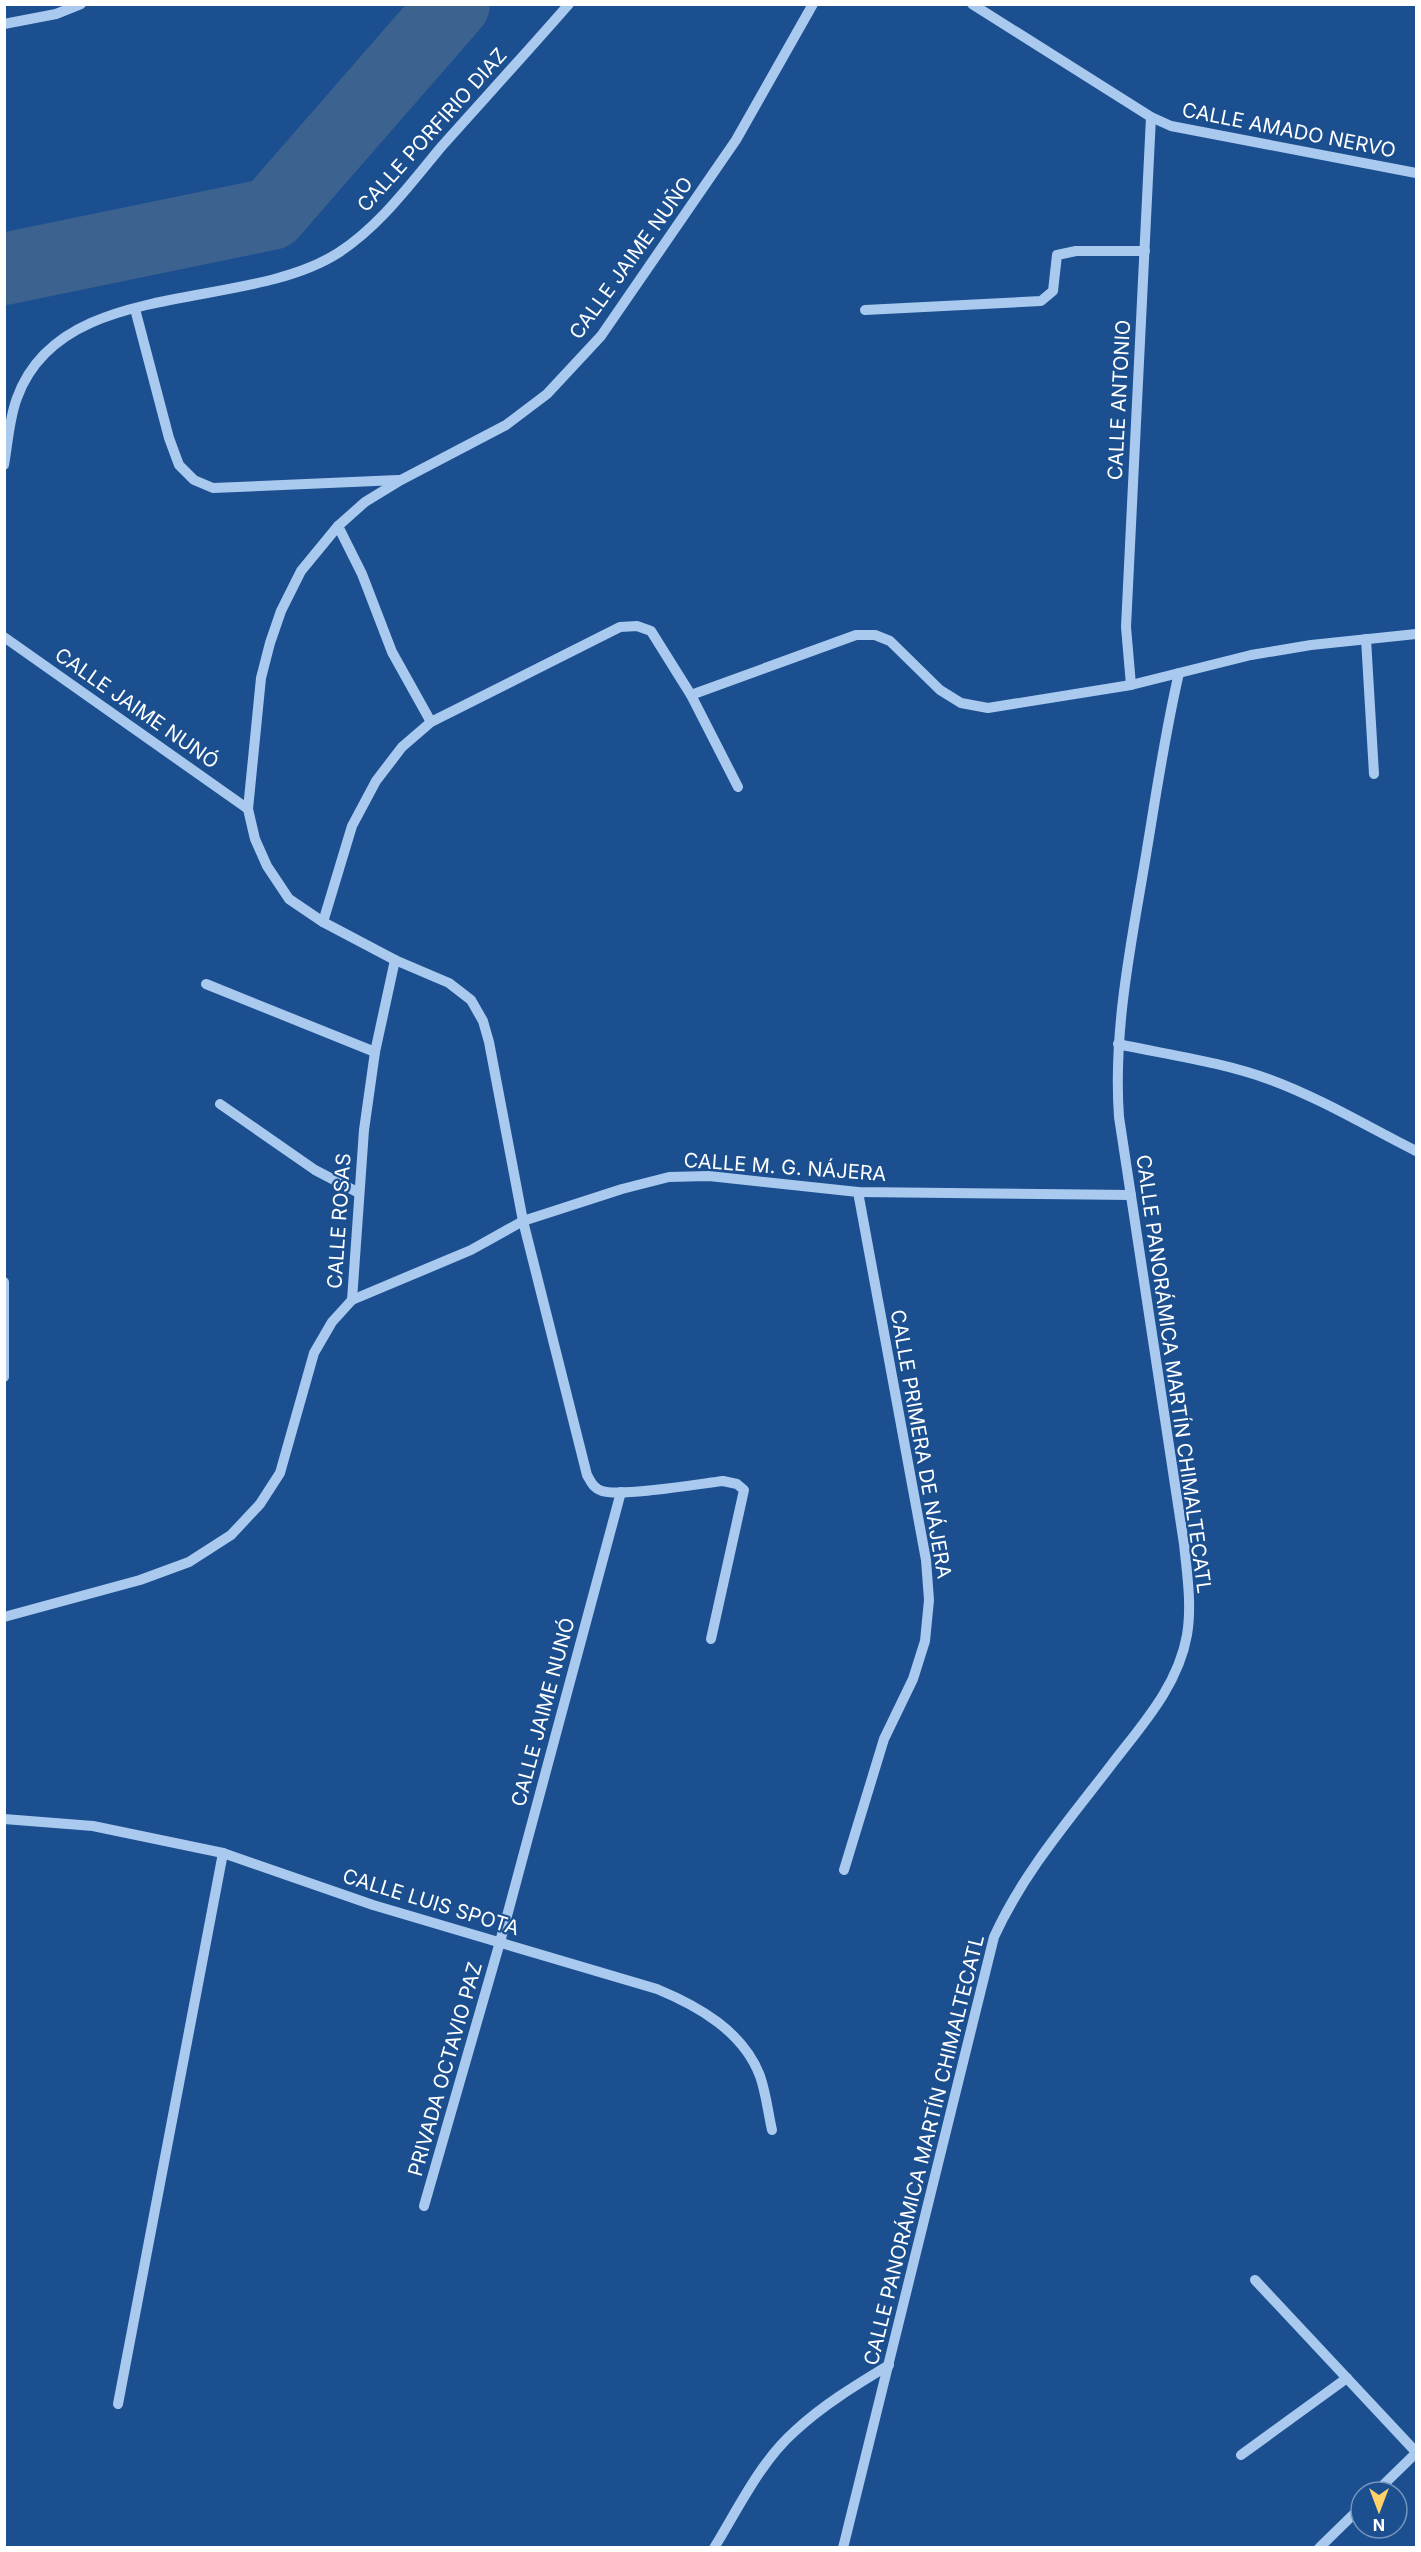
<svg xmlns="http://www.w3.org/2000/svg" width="1421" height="2552" viewBox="0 0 1421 2552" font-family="Inter,sans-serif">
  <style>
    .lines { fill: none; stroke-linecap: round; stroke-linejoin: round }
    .river { stroke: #3c6290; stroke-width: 72 }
    .minor { stroke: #a9c9ee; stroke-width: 10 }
    .labels { text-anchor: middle; stroke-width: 4.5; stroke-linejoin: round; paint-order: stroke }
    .street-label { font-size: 20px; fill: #fff; stroke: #1b4f8f }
  </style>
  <rect width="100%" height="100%" fill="#1b4f8f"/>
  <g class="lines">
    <polyline class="river" points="4,269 271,214 454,4"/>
    <g class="minor">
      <polyline points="972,4 1151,117 1171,126 1416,173"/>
      <polyline points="4,24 56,14 81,4"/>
      <polyline points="135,309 169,438 179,465 194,480 213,488 398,480"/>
      <polyline points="865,310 1041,301 1053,291 1057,255 1076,251 1145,251"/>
      <path d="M4 465C8 443 9 419 17 398 61 276 244 313 338 253 380 226 411 183 442 146 484 99 527 52 569 4"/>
      <polyline points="338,526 362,574 392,652 431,722"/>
      <polyline points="4,637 248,809"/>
      <polyline points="1366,639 1374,774"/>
      <polyline points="1131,685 1126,627 1151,117"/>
      <polyline points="691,695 856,635 875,635 890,641 940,690 961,703 988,708 1131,685 1251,655 1311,645 1416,634"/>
      <polyline points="323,922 352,826 376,781 402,747 431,722 620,627 637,626 651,631 691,695 738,787"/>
      <polyline points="206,984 375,1052"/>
      <path d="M1118 1044C1169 1055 1222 1062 1271 1080 1322 1099 1368 1127 1416 1151"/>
      <polyline points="220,1104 315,1170 359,1193"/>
      <polyline points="4,1282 4,1377"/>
      <polyline points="352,1300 471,1250 523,1221 622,1189 669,1177 709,1176 858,1192 1131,1195"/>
      <polyline points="4,1617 140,1580 189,1562 231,1535 260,1504 280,1473 314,1353 332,1322 352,1300 364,1130 375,1052 395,960"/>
      <path d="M711 1639 744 1490 737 1484 723 1481C699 1484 621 1497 602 1491 593 1488 591 1482 587 1475L523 1221 489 1042 483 1021 471 1000 449 983 395 960 323 922 289 899 267 866 255 839 248 809 261 678 270 643 281 611 301 571 338 526 365 502 401 480 506 425 547 394 601 336 736 140 813 4"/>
      <path d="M4 1819 93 1826 223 1853 373 1905 657 1989C698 2006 743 2031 760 2076 766 2093 768 2112 772 2130"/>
      <polyline points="844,1870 884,1739 913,1679 925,1641 929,1600 926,1560 858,1192"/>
      <polyline points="424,2206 500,1942 621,1492"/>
      <polyline points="1255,2280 1416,2452"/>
      <polyline points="118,2404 223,1853"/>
      <polyline points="1241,2455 1347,2378"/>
      <polyline points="1376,2492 1416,2453"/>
      <path d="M714 2548C738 2509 760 2462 795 2431 823 2405 856 2385 889 2365"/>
      <path d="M843 2548 994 1937C1023 1873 1069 1820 1112 1764 1142 1725 1178 1686 1187 1635 1192 1605 1187 1573 1184 1544L1119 1117C1113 1034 1130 949 1144 867 1155 802 1164 737 1179 673"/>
      <polyline points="1319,2548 1361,2507"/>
    </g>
  </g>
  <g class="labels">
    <g class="street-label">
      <text transform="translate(432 130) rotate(-48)" y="7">CALLE PORFIRIO DIAZ</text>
      <text transform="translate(1289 130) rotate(11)" y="7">CALLE AMADO NERVO</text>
      <text transform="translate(631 258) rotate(-54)" y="7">CALLE JAIME NUÑO</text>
      <text transform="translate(1119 400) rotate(-87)" y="7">CALLE ANTONIO</text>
      <text transform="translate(137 708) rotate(35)" y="7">CALLE JAIME NUNÓ</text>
      <text transform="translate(785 1167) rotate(4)" y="7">CALLE M. G. NÁJERA</text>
      <text transform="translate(339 1221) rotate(-86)" y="7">CALLE ROSAS</text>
      <text transform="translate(1174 1374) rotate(82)" y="7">CALLE PANORÁMICA MARTÍN CHIMALTECATL</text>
      <text transform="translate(921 1444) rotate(80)" y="7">CALLE PRIMERA DE NÁJERA</text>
      <text transform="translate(543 1712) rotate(-75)" y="7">CALLE JAIME NUNÓ</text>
      <text transform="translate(431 1902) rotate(17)" y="7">CALLE LUIS SPOTA</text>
      <text transform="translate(445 2069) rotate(-74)" y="7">PRIVADA OCTAVIO PAZ</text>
      <text transform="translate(924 2150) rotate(-76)" y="7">CALLE PANORÁMICA MARTÍN CHIMALTECATL</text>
    </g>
  </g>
  <rect width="1421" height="2552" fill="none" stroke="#ffffff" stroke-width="12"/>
  <g transform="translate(1379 2510) rotate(180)"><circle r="28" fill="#1b4f8f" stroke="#7695bc" stroke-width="1.5"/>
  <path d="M0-4.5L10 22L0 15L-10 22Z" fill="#ffd166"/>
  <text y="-9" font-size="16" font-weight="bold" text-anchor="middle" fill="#ffffff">N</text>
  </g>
</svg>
